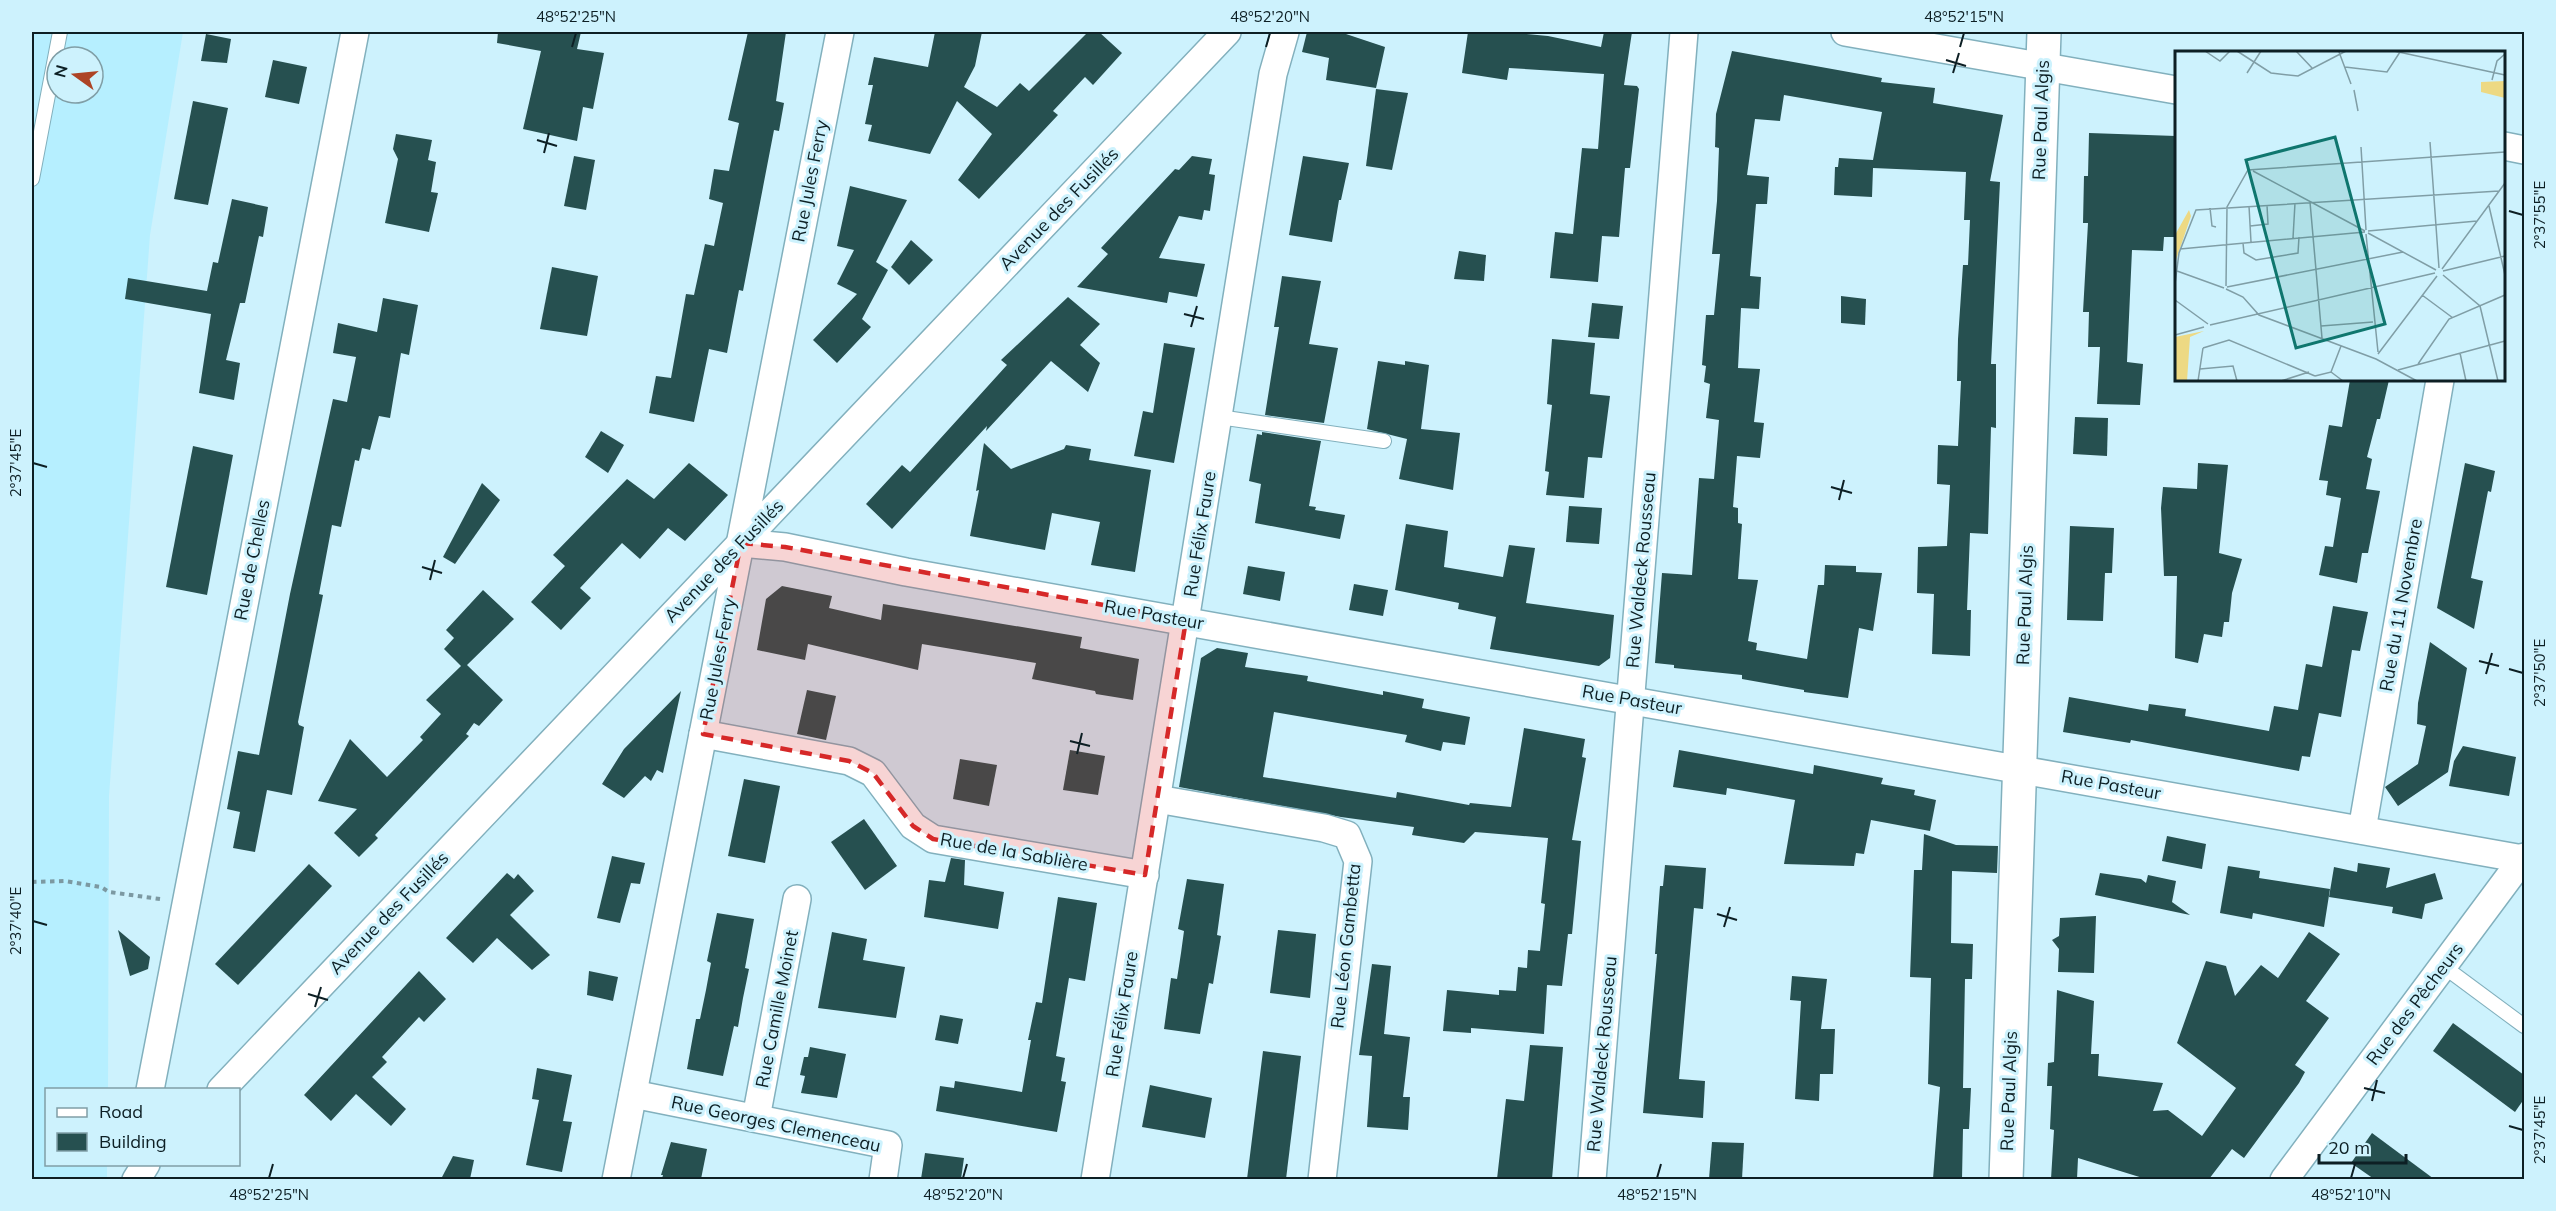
<svg xmlns="http://www.w3.org/2000/svg" width="2556" height="1211" viewBox="0 0 2556 1211" font-family="Mulish,sans-serif">
  <style>
    .built { fill: #b6efff; fill-rule: evenodd }
    .building { fill: #265050 }
    .lines { fill: none; stroke-linecap: round; stroke-linejoin: round }
    .lane-casing { stroke: #82b0bd; stroke-width: 16 }
    .street-casing { stroke: #82b0bd; stroke-width: 30 }
    .secondary-casing { stroke: #82b0bd; stroke-width: 36 }
    .path { stroke: #7c99a2; stroke-width: 4; stroke-dasharray: 4.5 4.5; stroke-linecap: butt }
    .lane { stroke: #fff; stroke-width: 14 }
    .street { stroke: #fff; stroke-width: 27 }
    .secondary { stroke: #fff; stroke-width: 33 }
    .marked { fill: #d62828; fill-opacity: 0.2; stroke: #d62828; stroke-width: 4.5; stroke-dasharray: 12 8; stroke-linejoin: round }
    .ticks { fill: none; stroke: #0d1f24; stroke-width: 2 }
    .labels { text-anchor: middle; stroke-width: 6; stroke-linejoin: round; paint-order: stroke }
    .street-label { font-size: 18px; fill: #0d1f24; stroke: #cdf2fd }
    .inset-road { fill: none; stroke: #809ea6; stroke-width: 1.5 }
    .view { fill: #0f766e; fill-opacity: 0.15; stroke: #0f766e; stroke-width: 3 }
    .inset-edge { fill: none; stroke: #0d1f24; stroke-width: 3 }
    .neatline { fill: none; stroke: #0d1f24; stroke-width: 2 }
    .ticks-label { font-size: 15px; text-anchor: middle; fill: #0d1f24 }
  </style>
  <rect width="100%" height="100%" fill="#cdf2fd"/>
  <path class="built" d="M32 32H183L150 235 109 796 108 1089 46 1090V1164L107 1165V1179H32ZM57 57H93V93H57Z"/>
  <g class="building">
    <polygon points="498,32 581,32 577,49 604,53 593,109 583,107 577,141 523,129 541,51 497,43"/>
    <polygon points="748,32 786,32 776,101 784,103 779,131 774,130 743,291 739,290 727,353 709,349 694,422 649,413 656,376 671,378 686,294 694,295 705,244 714,246 723,203 709,199 714,169 729,171 739,123 728,120"/>
    <polygon points="935,32 982,32 975,66 964,87 997,107 1020,83 1029,91 1088,32 1099,32 1122,53 1093,85 1085,77 1053,111 1058,115 979,199 958,180 992,134 957,101 930,154 868,141 872,125 865,124 873,85 868,85 874,57 928,67"/>
    <polygon points="1307,32 1340,32 1385,47 1376,88 1326,80 1329,58 1302,52"/>
    <polygon points="1468,32 1507,32 1548,36 1601,47 1604,32 1632,32 1624,85 1637,86 1639,89 1630,168 1625,168 1619,237 1602,236 1598,282 1550,278 1555,232 1573,234 1582,148 1598,149 1604,74 1509,68 1507,80 1462,73"/>
    <polygon points="206,34 231,39 227,63 201,61"/>
    <polygon points="1732,51 1882,78 1881,82 1935,88 1933,103 2003,115 1990,181 2000,182 1991,364 1996,364 1996,428 1991,427 1988,534 1970,533 1967,610 1971,610 1970,656 1932,654 1934,594 1917,593 1918,547 1947,546 1950,485 1937,484 1938,445 1958,446 1961,381 1957,381 1958,339 1963,265 1968,265 1970,220 1964,220 1966,172 1873,168 1872,197 1834,195 1835,167 1838,167 1839,158 1873,160 1882,112 1784,95 1780,121 1755,119 1747,175 1769,177 1767,204 1756,204 1750,276 1761,277 1759,309 1741,308 1738,368 1760,369 1754,422 1764,423 1760,458 1737,456 1733,507 1738,508 1738,523 1742,524 1738,579 1758,580 1748,641 1757,643 1756,650 1807,659 1818,585 1824,585 1825,565 1856,566 1856,572 1882,573 1873,631 1859,628 1848,698 1804,692 1804,690 1742,679 1742,675 1674,668 1674,665 1655,663 1662,573 1692,575 1699,478 1714,479 1719,420 1706,418 1710,384 1704,382 1706,366 1702,365 1706,315 1714,315 1720,254 1712,254 1717,201 1719,148 1715,147 1716,114"/>
    <polygon points="273,60 307,67 299,104 265,97"/>
    <polygon points="1376,89 1408,93 1392,170 1366,166"/>
    <polygon points="193,101 228,108 208,205 174,199"/>
    <polygon points="2089,133 2176,136 2176,237 2164,237 2163,251 2132,250 2127,362 2143,364 2140,405 2097,404 2100,347 2088,347 2089,312 2083,312 2088,223 2083,223 2084,176 2088,176"/>
    <polygon points="396,134 432,140 428,160 436,162 431,192 438,193 429,232 385,223 398,159 393,149"/>
    <polygon points="574,156 595,160 586,210 564,206"/>
    <polygon points="1192,156 1212,159 1209,174 1215,175 1210,211 1204,210 1202,220 1179,216 1159,258 1205,264 1197,297 1169,292 1167,303 1077,287 1108,254 1101,248 1175,169 1179,170"/>
    <polygon points="1303,156 1349,163 1341,200 1339,200 1332,242 1289,235"/>
    <polygon points="850,186 907,200 876,262 888,270 862,319 871,327 837,363 813,340 857,294 837,284 854,250 837,246"/>
    <polygon points="232,199 268,207 263,237 259,236 245,303 240,303 226,360 240,363 234,400 199,393 211,314 125,299 128,278 207,291 213,262 218,263"/>
    <polygon points="911,240 933,260 909,285 891,267"/>
    <polygon points="1459,251 1486,255 1484,281 1454,279"/>
    <polygon points="552,267 598,276 587,336 540,329"/>
    <polygon points="1282,276 1321,281 1309,344 1338,348 1324,423 1265,415 1279,327 1274,327"/>
    <polygon points="1841,296 1866,299 1865,325 1841,323"/>
    <polygon points="1068,297 1100,324 1080,345 1100,363 1088,392 1051,361 986,431 987,426 892,529 866,504 902,465 910,472 1007,365 1001,360"/>
    <polygon points="383,298 418,305 409,355 401,353 390,418 379,416 370,450 362,448 359,461 355,460 341,527 332,525 319,594 323,595 298,722 299,725 304,727 292,795 267,790 255,852 233,848 240,812 227,809 238,751 259,755 290,594 333,399 347,402 356,357 333,353 338,323 377,332"/>
    <polygon points="1592,303 1623,306 1619,339 1588,337"/>
    <polygon points="1552,339 1595,343 1590,394 1610,396 1602,458 1588,457 1584,498 1546,495 1549,472 1545,471 1552,405 1547,404"/>
    <polygon points="1164,343 1195,348 1174,463 1134,456 1143,411 1153,413"/>
    <polygon points="1378,361 1405,365 1405,361 1429,365 1421,429 1460,433 1453,490 1399,479 1407,439 1367,429"/>
    <polygon points="2350,380 2389,380 2380,419 2377,419 2367,457 2372,459 2366,489 2380,491 2368,553 2362,553 2357,583 2319,575 2325,546 2333,547 2341,498 2326,495 2328,481 2319,480 2329,425 2342,427"/>
    <polygon points="2075,417 2108,418 2107,456 2073,454"/>
    <polygon points="601,431 624,445 608,473 585,457"/>
    <polygon points="1262,432 1321,441 1309,506 1316,507 1315,510 1345,515 1340,539 1255,523 1261,484 1249,481 1257,434 1262,435"/>
    <polygon points="984,443 1011,469 1064,449 1066,445 1091,449 1089,460 1151,470 1135,572 1091,565 1100,522 1052,513 1045,550 970,536 979,490 976,491"/>
    <polygon points="193,446 233,455 207,595 166,587"/>
    <polygon points="689,463 728,495 685,541 668,528 640,559 622,543 580,588 591,598 561,630 531,602 565,566 553,555 627,479 654,499"/>
    <polygon points="2198,463 2228,465 2219,553 2242,559 2232,593 2229,622 2224,622 2222,637 2204,634 2198,663 2175,658 2177,576 2164,576 2161,508 2163,487 2197,489"/>
    <polygon points="2465,463 2495,471 2491,492 2488,491 2471,578 2483,581 2474,629 2437,608"/>
    <polygon points="482,483 500,500 455,564 443,557"/>
    <polygon points="1569,506 1602,508 1599,544 1566,542"/>
    <polygon points="1406,524 1448,531 1444,567 1503,577 1509,545 1535,548 1526,603 1614,615 1610,658 1599,666 1490,649 1496,617 1458,609 1459,603 1395,590"/>
    <polygon points="2070,526 2114,528 2112,573 2105,573 2103,621 2067,620"/>
    <polygon points="1248,566 1285,572 1280,601 1243,594"/>
    <polygon points="1354,584 1388,590 1383,616 1349,610"/>
    <polygon points="782,586 832,596 829,608 881,620 883,604 1082,637 1080,648 1139,659 1133,700 1096,694 1095,691 1032,679 1036,663 922,644 918,670 808,644 805,660 757,650 766,599"/>
    <polygon points="483,590 514,619 467,665 503,700 479,726 474,723 466,734 469,736 375,835 378,838 359,857 334,833 357,809 318,801 350,739 387,777 423,740 420,737 441,714 426,700 461,666 444,649 454,638 446,630"/>
    <polygon points="2333,606 2368,612 2360,651 2352,650 2341,717 2319,713 2310,757 2302,756 2299,771 2131,740 2130,743 2063,732 2069,697 2148,711 2149,704 2186,709 2185,716 2269,731 2274,706 2298,710 2306,664 2322,667"/>
    <polygon points="2430,642 2467,668 2448,772 2398,806 2385,787 2418,764 2426,726 2417,724 2418,703"/>
    <polygon points="1217,648 1248,653 1245,667 1308,676 1307,681 1383,695 1383,691 1424,699 1422,708 1470,717 1465,745 1443,742 1441,751 1405,742 1407,735 1274,712 1263,777 1396,798 1397,792 1469,805 1470,803 1511,807 1524,728 1585,739 1582,757 1586,758 1572,840 1581,841 1572,934 1568,934 1562,986 1547,985 1544,1034 1471,1028 1471,1033 1443,1031 1447,990 1499,995 1499,990 1516,991 1518,967 1527,968 1528,950 1540,951 1545,904 1541,903 1548,838 1475,832 1464,843 1412,835 1414,827 1341,817 1179,787 1201,658"/>
    <polygon points="807,690 836,696 826,740 797,734"/>
    <polygon points="681,691 663,773 657,770 651,781 645,776 624,798 602,784 624,749"/>
    <polygon points="2463,746 2516,757 2509,796 2449,786 2454,761"/>
    <polygon points="1070,750 1105,756 1098,795 1063,790"/>
    <polygon points="1679,750 1813,774 1814,765 1883,778 1881,784 1915,790 1914,795 1936,800 1930,831 1871,820 1864,854 1856,853 1854,866 1784,864 1795,800 1727,788 1726,795 1673,787"/>
    <polygon points="960,759 997,765 989,806 953,799"/>
    <polygon points="744,779 780,786 765,863 728,856"/>
    <polygon points="864,819 897,866 865,890 831,842"/>
    <polygon points="1924,834 1956,845 1998,846 1997,873 1952,871 1951,943 1973,944 1972,979 1965,979 1963,1088 1971,1088 1969,1129 1963,1129 1962,1179 1933,1179 1940,1087 1928,1084 1931,978 1910,977 1914,870 1922,870"/>
    <polygon points="2167,836 2206,844 2202,869 2162,861"/>
    <polygon points="612,856 645,863 640,884 631,883 620,923 597,918"/>
    <polygon points="951,858 965,860 964,885 1004,892 998,929 924,917 929,880 945,882"/>
    <polygon points="2358,863 2390,868 2386,888 2435,873 2443,899 2425,904 2422,919 2392,913 2393,907 2329,897 2334,867 2357,872"/>
    <polygon points="309,864 332,886 238,985 215,964"/>
    <polygon points="1665,865 1706,868 1703,909 1694,908 1679,1079 1705,1081 1703,1118 1643,1113 1657,954 1655,954 1660,886 1663,886"/>
    <polygon points="2228,866 2260,871 2259,878 2330,889 2324,927 2253,913 2252,919 2220,913"/>
    <polygon points="507,873 514,879 518,874 534,891 510,915 550,955 532,970 497,938 473,963 446,938"/>
    <polygon points="2100,873 2141,879 2146,883 2148,875 2176,881 2172,902 2190,915 2095,895"/>
    <polygon points="1187,879 1224,884 1217,935 1221,936 1213,984 1209,983 1200,1034 1164,1029 1171,978 1177,979 1181,953 1184,931 1178,929"/>
    <polygon points="1058,897 1097,903 1085,981 1069,978 1056,1056 1065,1058 1061,1081 1066,1082 1057,1132 936,1111 940,1086 954,1088 955,1081 1022,1092 1031,1040 1028,1040 1036,1002 1042,1003"/>
    <polygon points="717,913 754,919 745,968 749,969 743,998 738,1027 734,1026 723,1076 687,1069 696,1019 700,1019 706,990 711,963 707,961"/>
    <polygon points="2096,916 2094,973 2058,972 2059,949 2052,940 2059,936 2060,918"/>
    <polygon points="118,930 150,957 148,969 130,976"/>
    <polygon points="1278,930 1316,934 1310,998 1270,993"/>
    <polygon points="832,932 867,939 863,960 905,967 896,1018 818,1008"/>
    <polygon points="2309,932 2340,954 2306,1001 2329,1018 2295,1065 2305,1072 2299,1083 2244,1158 2232,1149 2209,1179 2146,1179 2078,1158 2077,1179 2051,1179 2054,1130 2050,1129 2052,1086 2047,1086 2048,1063 2054,1062 2057,990 2094,1001 2091,1054 2099,1054 2098,1076 2163,1083 2153,1111 2168,1110 2202,1136 2236,1088 2177,1043 2206,961 2226,966 2235,996 2261,965 2278,978"/>
    <polygon points="1372,964 1391,966 1384,1034 1410,1037 1403,1097 1410,1097 1408,1130 1367,1127 1372,1056 1359,1055"/>
    <polygon points="419,971 446,999 424,1022 419,1017 382,1057 387,1062 372,1077 406,1109 391,1126 356,1094 331,1121 304,1095"/>
    <polygon points="589,971 618,977 613,1001 587,995"/>
    <polygon points="1792,976 1827,979 1821,1029 1835,1029 1833,1074 1820,1074 1819,1101 1795,1099 1801,1001 1790,1000"/>
    <polygon points="940,1015 963,1019 958,1044 935,1040"/>
    <polygon points="2453,1023 2524,1075 2524,1099 2515,1112 2433,1051"/>
    <polygon points="1530,1045 1563,1047 1552,1179 1497,1179 1506,1099 1524,1101"/>
    <polygon points="810,1047 846,1054 837,1098 801,1093 805,1076 800,1075 804,1057 808,1057"/>
    <polygon points="1263,1051 1301,1056 1286,1179 1247,1179"/>
    <polygon points="537,1068 572,1075 563,1121 572,1122 562,1172 526,1165 539,1100 532,1099"/>
    <polygon points="1150,1085 1212,1098 1205,1138 1142,1127"/>
    <polygon points="2372,1133 2434,1179 2374,1179 2351,1163"/>
    <polygon points="671,1142 707,1149 701,1179 662,1179 663,1175 661,1175"/>
    <polygon points="1712,1142 1744,1143 1742,1179 1709,1179"/>
    <polygon points="925,1153 964,1158 961,1179 921,1179"/>
    <polygon points="453,1156 474,1160 470,1179 441,1179"/>
  </g>
  <g class="lines">
    <g class="lane-casing">
      <g id="lane">
        <polyline points="32,179 60,32"/>
        <polyline points="1219,417 1384,441"/>
        <polyline points="2443,966 2524,1026"/>
      </g>
    </g>
    <g class="street-casing">
      <g id="street">
        <polyline points="1845,32 2176,90"/>
        <polyline points="2504,146 2524,150"/>
        <polyline points="741,543 785,547 906,572 2523,859"/>
        <polyline points="703,734 849,761 873,773 913,826 933,839 1145,875"/>
        <polyline points="1157,799 1324,828 1347,835 1358,861 1322,1180"/>
        <polyline points="2362,830 2440,380"/>
        <polyline points="150,1090 355,32"/>
        <polyline points="221,1090 1227,32"/>
        <polyline points="633,1094 888,1145 883,1180"/>
        <polyline points="756,1118 797,899"/>
        <polyline points="136,1180 146,1164"/>
        <polyline points="616,1180 840,32"/>
        <polyline points="1095,1180 1273,74 1285,32"/>
        <polyline points="1592,1180 1684,32"/>
        <polyline points="2284,1180 2524,857"/>
      </g>
    </g>
    <g class="secondary-casing">
      <polyline id="secondary" points="2006,1180 2044,32"/>
    </g>
    <polyline class="path" points="32,882 65,881 101,887 109,892 160,899"/>
    <use href="#lane" class="lane"/>
    <use href="#street" class="street"/>
    <use href="#secondary" class="secondary"/>
  </g>
  <path class="marked" d="M741 543 785 547 1186 620 1145 875 933 839 913 826 873 773 849 761 703 734Z"/>
  <path class="ticks" d="M572 47 576 33M1266 47 1270 33M1960 47 1964 33M1946 60 1966 66M1953 73 1959 53M537 140 557 146M544 153 549 133M2509 211 2523 215M1184 314 1204 319M1191 327 1197 306M33 463 47 467M1831 487 1852 493M1839 500 1844 480M422 567 442 573M430 580 435 560M2479 661 2499 666M2509 669 2523 673M2486 674 2492 653M1070 741 1090 746M1077 754 1082 733M1717 914 1737 920M33 921 47 925M1724 927 1730 907M308 994 328 1000M315 1007 321 987M2364 1088 2385 1093M2372 1101 2377 1080M2509 1126 2523 1130M269 1178 273 1164M963 1178 967 1164M1657 1178 1661 1164M2351 1178 2355 1164"/>
  <g class="labels">
    <g class="street-label">
      <text transform="translate(2041 120) rotate(-88)" y="6">Rue Paul Algis</text>
      <text transform="translate(810 181) rotate(-79)" y="6">Rue Jules Ferry</text>
      <text transform="translate(1059 209) rotate(-46)" y="6">Avenue des Fusillés</text>
      <text transform="translate(1200 534) rotate(-81)" y="6">Rue Félix Faure</text>
      <text transform="translate(252 560) rotate(-79)" y="6">Rue de Chelles</text>
      <text transform="translate(724 561) rotate(-46)" y="6">Avenue des Fusillés</text>
      <text transform="translate(1641 570) rotate(-85)" y="6">Rue Waldeck Rousseau</text>
      <text transform="translate(2025 605) rotate(-88)" y="6">Rue Paul Algis</text>
      <text transform="translate(2401 605) rotate(-80)" y="6">Rue du 11 Novembre</text>
      <text transform="translate(1154 615) rotate(10)" y="6">Rue Pasteur</text>
      <text transform="translate(718 659) rotate(-79)" y="6">Rue Jules Ferry</text>
      <text transform="translate(1632 700) rotate(10)" y="6">Rue Pasteur</text>
      <text transform="translate(2111 785) rotate(10)" y="6">Rue Pasteur</text>
      <text transform="translate(1014 852) rotate(10)" y="6">Rue de la Sablière</text>
      <text transform="translate(389 913) rotate(-46)" y="6">Avenue des Fusillés</text>
      <text transform="translate(1346 946) rotate(-84)" y="6">Rue Léon Gambetta</text>
      <text transform="translate(2415 1004) rotate(-53)" y="6">Rue des Pêcheurs</text>
      <text transform="translate(777 1009) rotate(-79)" y="6">Rue Camille Moinet</text>
      <text transform="translate(1122 1014) rotate(-81)" y="6">Rue Félix Faure</text>
      <text transform="translate(1602 1054) rotate(-85)" y="6">Rue Waldeck Rousseau</text>
      <text transform="translate(2009 1091) rotate(-88)" y="6">Rue Paul Algis</text>
      <text transform="translate(776 1124) rotate(12)" y="6">Rue Georges Clemenceau</text>
    </g>
  </g>
  <g transform="translate(2175 51)">
    <rect width="330" height="330" fill="#cdf2fd"/>
    <path d="M330 30V47L306 41V31ZM14 159 16 165 0 212V184ZM29 280 15 286 12 330H0V286Z" fill="#edd983"/>
    <path class="inset-road" d="M30 0 45 10 55 0M62 0 96 22 123 25 171 0M121 0 138 18M219 0 330 24M164 1 176 33M170 16 212 21 225 1M72 22 86 0M317 29 322 10 330 3M179 39 183 60M255 91 264 217M186 96 191 179M78 120 190 180M135 151 147 287M74 155 76 191M314 155 330 224M35 157 37 175 41 176M75 175 93 173 92 154M193 180 302 170M193 182 261 219M191 183 203 301M118 187 120 152M68 192 69 202 81 209 123 202 124 186M5 198 190 181M267 218 330 132M2 220 49 237M268 220 330 205M268 224 305 255 323 330M0 233 4 202 21 159 324 140M51 235 52 156 73 119 330 101M52 236 228 201M51 238 68 246 84 264 201 308 242 330M247 244 278 267M0 249 33 273M35 274 260 222M146 275 198 271M0 284 29 276M28 297 54 289 140 325M285 302 291 330M203 303 262 225M243 313 274 268 330 244M25 318 58 315 62 330M223 319 330 290M156 321 166 295M140 325 156 321 168 330M23 330 28 297M106 330 134 321"/>
    <path class="view" d="M160 86 210 273 121 297 71 109Z"/>
    <rect width="330" height="330" class="inset-edge"/>
  </g>
  <rect width="2556" height="1211" fill="none" stroke="#cdf2fd" stroke-width="66"/>
  <rect x="45" y="1088" width="195" height="78" fill="#cdf2fd" stroke="#809ea6" stroke-width="1.5"/>
  <rect x="57" y="1108" width="30" height="9" fill="#ffffff" stroke="#809ea6" stroke-width="1.5"/>
  <text x="99" y="1118" font-size="18" fill="#0d1f24">Road</text>
  <rect x="57" y="1133" width="30" height="18" fill="#265050" stroke="#809ea6" stroke-width="1.5"/>
  <text x="99" y="1148" font-size="18" fill="#0d1f24">Building</text>
  <g transform="translate(75 75) rotate(285)"><circle r="28" fill="#cdf2fd" stroke="#809ea6" stroke-width="1.5"/>
  <path d="M0-4.5L10 22L0 15L-10 22Z" fill="#ad4426"/>
  <text y="-9" font-size="16" font-weight="bold" text-anchor="middle" fill="#0d1f24">N</text>
  </g>
  <path d="M2319 1154v9h87v-9" fill="none" stroke="#0d1f24" stroke-width="3"/>
  <text x="2328" y="1154" font-size="18" fill="#0d1f24" stroke="#cdf2fd" stroke-width="4.5" paint-order="stroke">20 m</text>
  <rect x="33" y="33" width="2490" height="1145" class="neatline"/>
  <g class="ticks-label">
    <text x="576" y="22">48°52'25"N</text>
    <text x="1270" y="22">48°52'20"N</text>
    <text x="1964" y="22">48°52'15"N</text>
    <text transform="translate(2540 215) rotate(-90)" y="5">2°37'55"E</text>
    <text transform="translate(16 463) rotate(-90)" y="5">2°37'45"E</text>
    <text transform="translate(2540 673) rotate(-90)" y="5">2°37'50"E</text>
    <text transform="translate(16 921) rotate(-90)" y="5">2°37'40"E</text>
    <text transform="translate(2540 1130) rotate(-90)" y="5">2°37'45"E</text>
    <text x="269" y="1200">48°52'25"N</text>
    <text x="963" y="1200">48°52'20"N</text>
    <text x="1657" y="1200">48°52'15"N</text>
    <text x="2351" y="1200">48°52'10"N</text>
  </g>
</svg>
